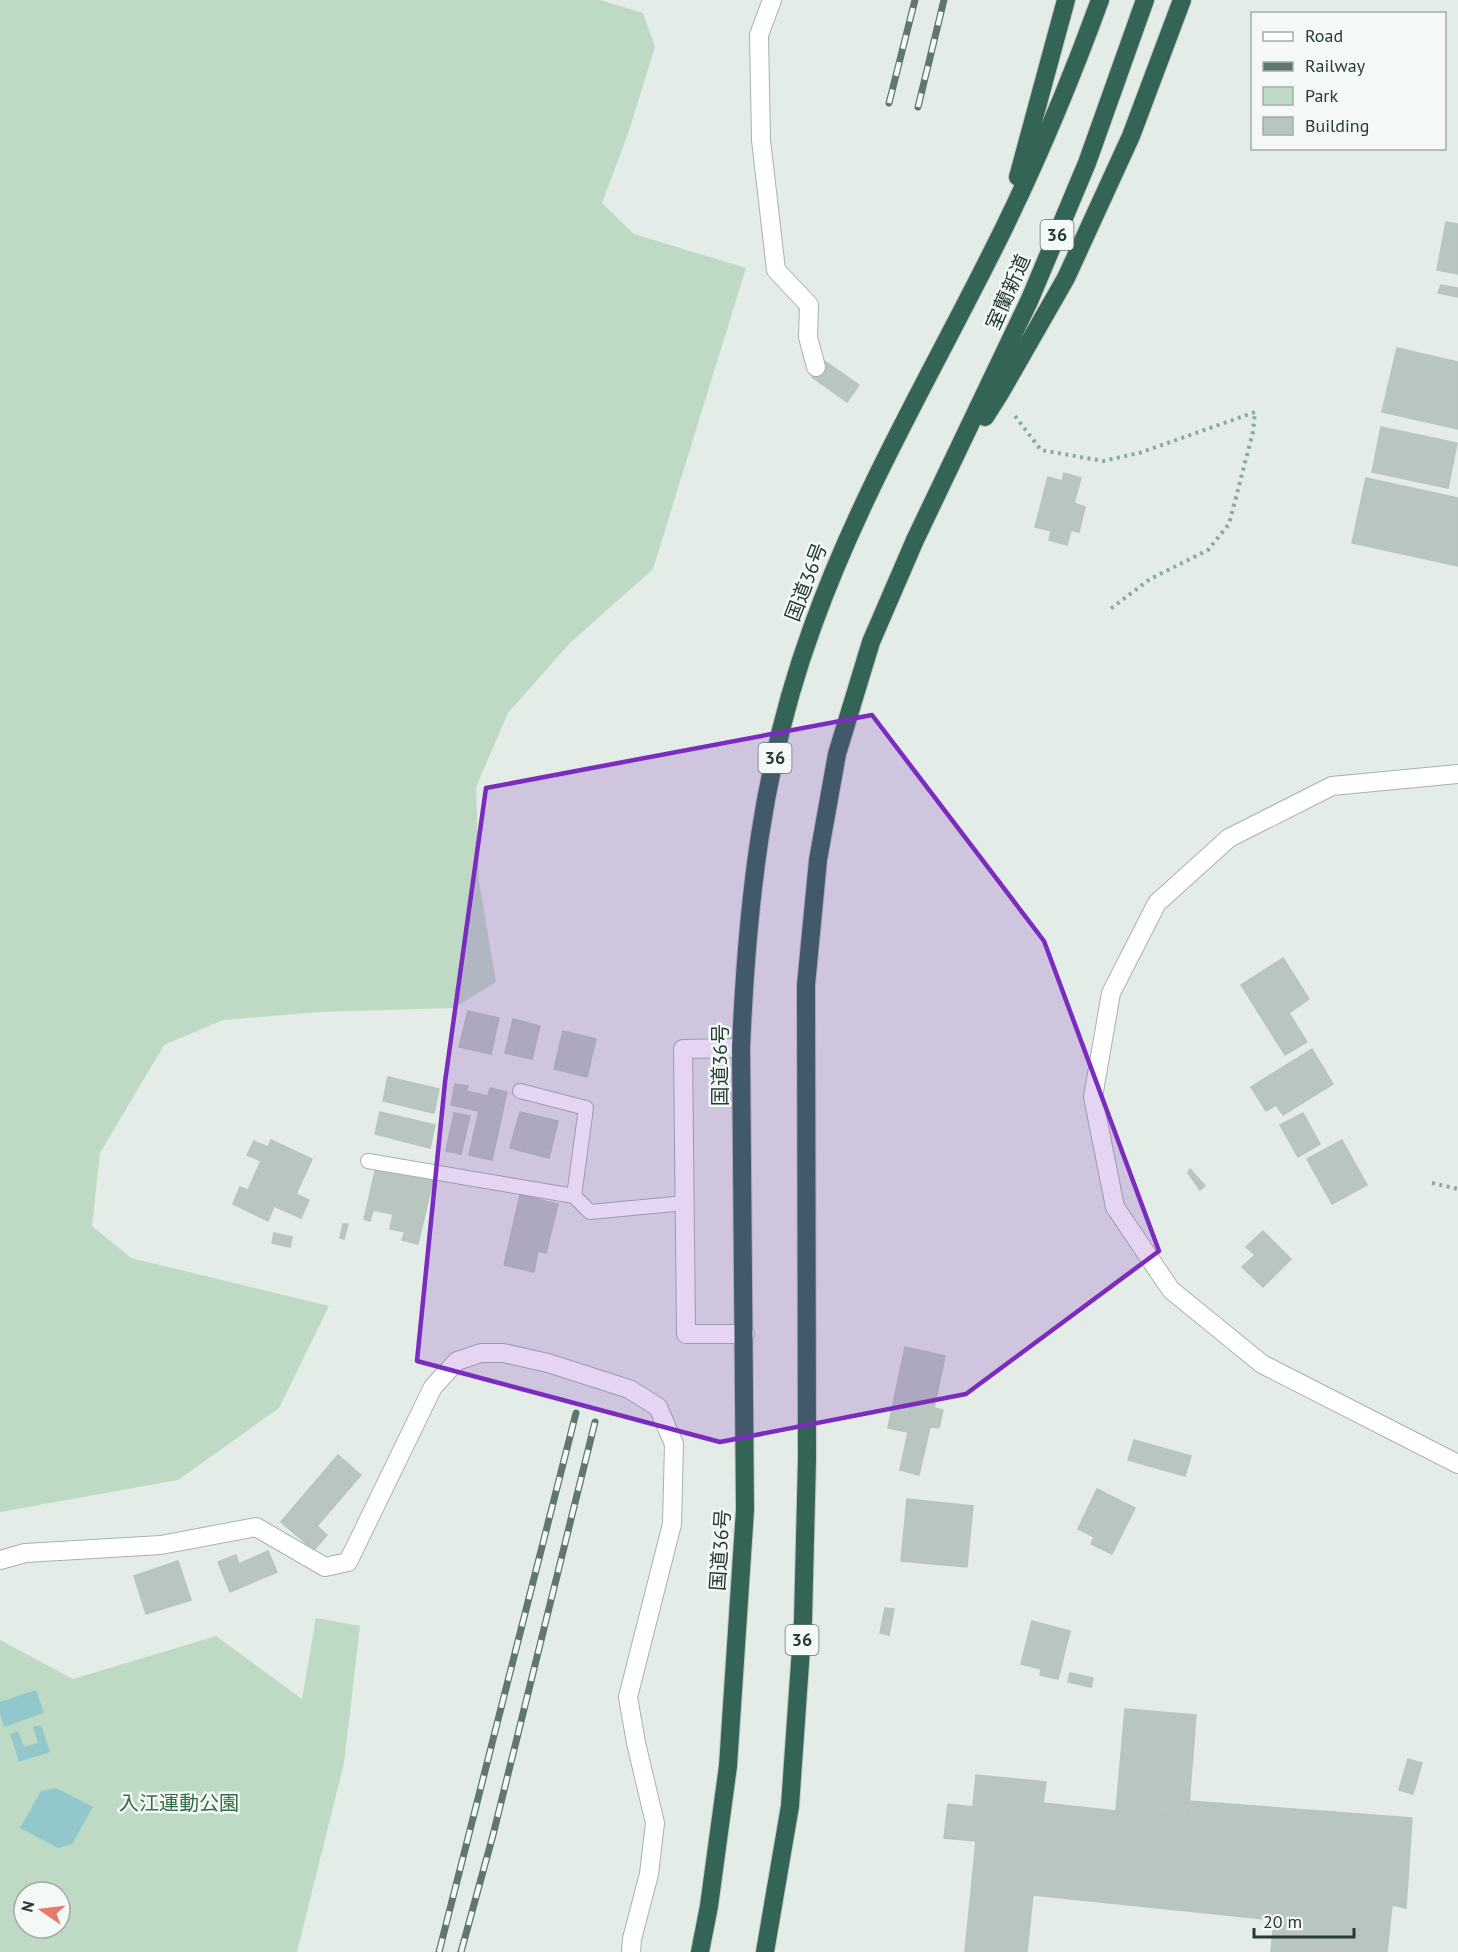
<svg xmlns="http://www.w3.org/2000/svg" width="1458" height="1952" viewBox="0 0 1458 1952" font-family="'PT Sans','Noto Sans JP',sans-serif">
  <style>
    .green { fill: #bfdac4; fill-rule: evenodd }
    .water { fill: #92c7cb }
    .building { fill: #b9c6c0; stroke: #b7c5bd; stroke-width: 1.5 }
    .lines { fill: none; stroke-linecap: round; stroke-linejoin: round }
    .lane-casing { stroke: #a7b3ad; stroke-width: 16 }
    .street-casing { stroke: #a7b3ad; stroke-width: 20 }
    .highway-casing { stroke: #c2c8c6; stroke-width: 20 }
    .path { stroke: #87ac9d; stroke-width: 4; stroke-dasharray: 3 4.5; stroke-linecap: butt }
    .lane { stroke: #fff; stroke-width: 14 }
    .street { stroke: #fff; stroke-width: 18 }
    .highway { stroke: #346456; stroke-width: 18 }
    .rail-casing { stroke: #60776e; stroke-width: 7 }
    .rail { stroke: #f4f8f6; stroke-width: 4.5; stroke-dasharray: 14; stroke-linecap: butt }
    .marked { fill: #7b2cbf; fill-opacity: 0.2; stroke: #7b2cbf; stroke-width: 4.5; stroke-linejoin: round }
    .labels { text-anchor: middle; stroke-width: 5; stroke-linejoin: round; paint-order: stroke }
    .shield { fill: #f4f8f6; stroke: #63746e; stroke-width: 1.5 }
    .shield-label { font-size: 18px; font-weight: bold; fill: #253b33 }
    .street-label { font-size: 20px; fill: #253b33; stroke: #f4f8f6 }
    .park-label { font-size: 20px; fill: #336e44; stroke: #f4f8f6 }
  </style>
  <rect width="100%" height="100%" fill="#e4ece7"/>
  <g class="green">
    <polygon points="0,0 600,0 643,13 655,47 628,134 602,203 634,234 746,268 653,569 569,644 508,713 476,787 479,881 496,982 454,1008 319,1012 223,1020 164,1045 100,1153 92,1226 131,1258 329,1306 279,1408 178,1480 0,1512"/>
    <path d="M316 1618 360 1626 344 1763 297 1952H0V1640L73 1679 216 1636 302 1699ZM24 1892H60V1928H24Z"/>
  </g>
  <g class="water">
    <polygon points="36,1690 44,1713 4,1727 0,1714 0,1702"/>
    <polygon points="41,1725 50,1752 19,1762 10,1734 18,1731 24,1747 38,1743 33,1727"/>
    <polygon points="56,1788 93,1807 72,1844 58,1848 20,1828 41,1791"/>
  </g>
  <g class="building">
    <polygon points="1446,222 1458,224 1458,274 1437,270"/>
    <polygon points="1441,285 1458,288 1458,297 1438,293"/>
    <polygon points="1397,348 1458,362 1458,429 1382,412"/>
    <polygon points="823,360 859,385 847,402 812,377"/>
    <polygon points="1381,427 1457,443 1448,488 1372,472"/>
    <polygon points="1064,473 1081,478 1074,503 1085,507 1079,532 1071,530 1067,545 1049,540 1051,531 1035,527 1048,477 1062,481"/>
    <polygon points="1366,478 1458,498 1458,566 1352,543"/>
    <polygon points="1283,958 1309,999 1289,1013 1307,1042 1285,1055 1241,985"/>
    <polygon points="468,1011 499,1018 491,1054 459,1047"/>
    <polygon points="513,1019 540,1026 532,1059 505,1053"/>
    <polygon points="563,1031 596,1039 587,1077 554,1069"/>
    <polygon points="1312,1049 1333,1084 1283,1115 1276,1105 1266,1111 1251,1087"/>
    <polygon points="388,1077 439,1089 434,1113 383,1101"/>
    <polygon points="455,1084 468,1086 466,1091 488,1096 490,1088 507,1092 492,1160 469,1155 479,1111 451,1105"/>
    <polygon points="380,1112 435,1125 430,1148 375,1134"/>
    <polygon points="520,1112 558,1121 549,1158 510,1148"/>
    <polygon points="454,1113 470,1116 461,1154 446,1151"/>
    <polygon points="1303,1113 1320,1144 1298,1157 1280,1125"/>
    <polygon points="271,1140 312,1159 296,1194 309,1200 301,1218 274,1206 268,1221 233,1204 240,1187 248,1190 261,1161 247,1155 254,1141 268,1147"/>
    <polygon points="1342,1140 1367,1185 1332,1204 1307,1159"/>
    <polygon points="377,1163 434,1176 418,1244 402,1240 405,1232 390,1229 393,1214 373,1210 370,1221 364,1219"/>
    <polygon points="1190,1169 1205,1186 1200,1190 1188,1173"/>
    <polygon points="520,1195 558,1204 546,1253 538,1251 534,1272 504,1265"/>
    <polygon points="343,1224 348,1224 344,1239 340,1238"/>
    <polygon points="1263,1231 1291,1259 1263,1287 1242,1267 1255,1255 1246,1247"/>
    <polygon points="274,1233 292,1237 290,1247 272,1243"/>
    <polygon points="905,1347 945,1356 934,1408 943,1410 939,1428 930,1427 919,1475 900,1470 908,1432 888,1428"/>
    <polygon points="1134,1440 1191,1456 1185,1476 1128,1460"/>
    <polygon points="338,1455 361,1475 317,1526 327,1535 314,1550 281,1522"/>
    <polygon points="1097,1489 1135,1508 1112,1554 1091,1544 1094,1537 1078,1529"/>
    <polygon points="907,1499 973,1506 967,1567 901,1561"/>
    <polygon points="268,1551 277,1572 230,1592 218,1562 236,1555 239,1564"/>
    <polygon points="178,1561 191,1600 146,1614 134,1576"/>
    <polygon points="885,1608 894,1609 889,1635 880,1633"/>
    <polygon points="1032,1621 1070,1631 1058,1679 1040,1675 1041,1669 1021,1664"/>
    <polygon points="1070,1673 1093,1678 1091,1687 1068,1682"/>
    <polygon points="1125,1709 1196,1715 1188,1817 1116,1811"/>
    <polygon points="1408,1759 1422,1763 1413,1794 1399,1790"/>
    <polygon points="976,1775 1046,1782 1043,1803 1116,1811 1188,1817 1189,1801 1412,1818 1406,1908 1392,1905 1387,1952 1271,1952 1274,1920 1033,1895 1027,1952 965,1952 976,1841 944,1838 948,1804 973,1807"/>
  </g>
  <g class="lines">
    <g class="lane-casing">
      <g id="lane">
        <polyline points="520,1091 586,1108 574,1196"/>
        <polyline points="368,1161 574,1196 590,1212 685,1203"/>
      </g>
    </g>
    <g class="street-casing">
      <g id="street">
        <polyline points="772,0 759,35 761,140 776,270 809,305 808,337 816,367"/>
        <polyline points="1458,774 1332,786 1229,838 1157,903 1111,993 1093,1097 1115,1207 1171,1290 1262,1364 1458,1464"/>
        <polyline points="741,1048 683,1049 686,1334 745,1334"/>
        <polyline points="0,1560 25,1553 161,1545 256,1527 325,1567 348,1562 433,1387 457,1361 481,1353 503,1353 548,1363 629,1389 658,1407 674,1444 672,1524 628,1697 636,1743 655,1823 649,1874 632,1939 631,1952"/>
      </g>
    </g>
    <g class="highway-casing">
      <g id="highway">
        <polyline points="1018,177 1066,0"/>
        <polyline points="985,417 999,395 1066,278 1131,136 1182,0"/>
        <path d="M700 1952 709 1906 728 1766 745 1510 741 1048C747 904 762 765 812 628 862 488 939 361 1004 228 1040 154 1072 77 1100 0"/>
        <polyline points="765,1952 790,1806 803,1620 807,1459 806,985 818,860 837,754 871,642 915,540 1030,299 1087,163 1145,0"/>
      </g>
    </g>
    <g class="path">
      <polyline points="1015,416 1041,450 1103,461 1139,453 1255,412 1253,432 1229,524 1208,550 1150,579 1109,610"/>
      <polyline points="1432,1183 1458,1189"/>
    </g>
    <use href="#lane" class="lane"/>
    <use href="#street" class="street"/>
    <use href="#highway" class="highway"/>
    <g class="rail-casing">
      <g id="rail">
        <polyline points="889,103 915,0"/>
        <polyline points="918,107 944,0"/>
        <polyline points="439,1952 576,1413"/>
        <polyline points="461,1952 493,1835 595,1422"/>
      </g>
    </g>
    <use href="#rail" class="rail"/>
  </g>
  <path class="marked" d="M872 715 1044 941 1159 1251 966 1394 720 1442 417 1361 445 1082 486 788Z"/>
  <g class="labels">
    <g class="shield">
      <rect x="1040.5" y="220" width="33" height="30" rx="4.5"/>
      <rect x="758.5" y="743" width="33" height="30" rx="4.5"/>
      <rect x="785.5" y="1625" width="33" height="30" rx="4.5"/>
    </g>
    <g class="shield-label">
      <text x="1057" y="241">36</text>
      <text x="775" y="764">36</text>
      <text x="802" y="1646">36</text>
    </g>
    <g class="street-label">
      <text transform="translate(1008 292) rotate(-66)" y="7">室蘭新道</text>
      <text transform="translate(806 582) rotate(-69)" y="7">国道36号</text>
      <text transform="translate(720 1065) rotate(-90)" y="7">国道36号</text>
      <text transform="translate(720 1550) rotate(-86)" y="7">国道36号</text>
    </g>
    <g class="park-label">
      <text x="179" y="1810">入江運動公園</text>
    </g>
  </g>
  <rect x="1251" y="12" width="195" height="138" fill="#f4f8f6" stroke="#a1aca8" stroke-width="1.5"/>
  <rect x="1263" y="32" width="30" height="9" fill="#ffffff" stroke="#a1aca8" stroke-width="1.5"/>
  <text x="1305" y="42" font-size="18" fill="#253b33">Road</text>
  <rect x="1263" y="62" width="30" height="9" fill="#60776e" stroke="#a1aca8" stroke-width="1.5"/>
  <text x="1305" y="72" font-size="18" fill="#253b33">Railway</text>
  <rect x="1263" y="87" width="30" height="18" fill="#bfdac4" stroke="#a1aca8" stroke-width="1.5"/>
  <text x="1305" y="102" font-size="18" fill="#253b33">Park</text>
  <rect x="1263" y="117" width="30" height="18" fill="#b9c6c0" stroke="#a1aca8" stroke-width="1.5"/>
  <text x="1305" y="132" font-size="18" fill="#253b33">Building</text>
  <g transform="translate(42 1910) rotate(284)"><circle r="28" fill="#f4f8f6" stroke="#a1aca8" stroke-width="1.5"/>
  <path d="M0-4.5L10 22L0 15L-10 22Z" fill="#e37c6a"/>
  <text y="-9" font-size="16" font-weight="bold" text-anchor="middle" fill="#253b33">N</text>
  </g>
  <path d="M1254 1928v9h100v-9" fill="none" stroke="#253b33" stroke-width="3"/>
  <text x="1263" y="1928" font-size="18" fill="#253b33" stroke="#f4f8f6" stroke-width="4.5" paint-order="stroke">20 m</text>
</svg>
